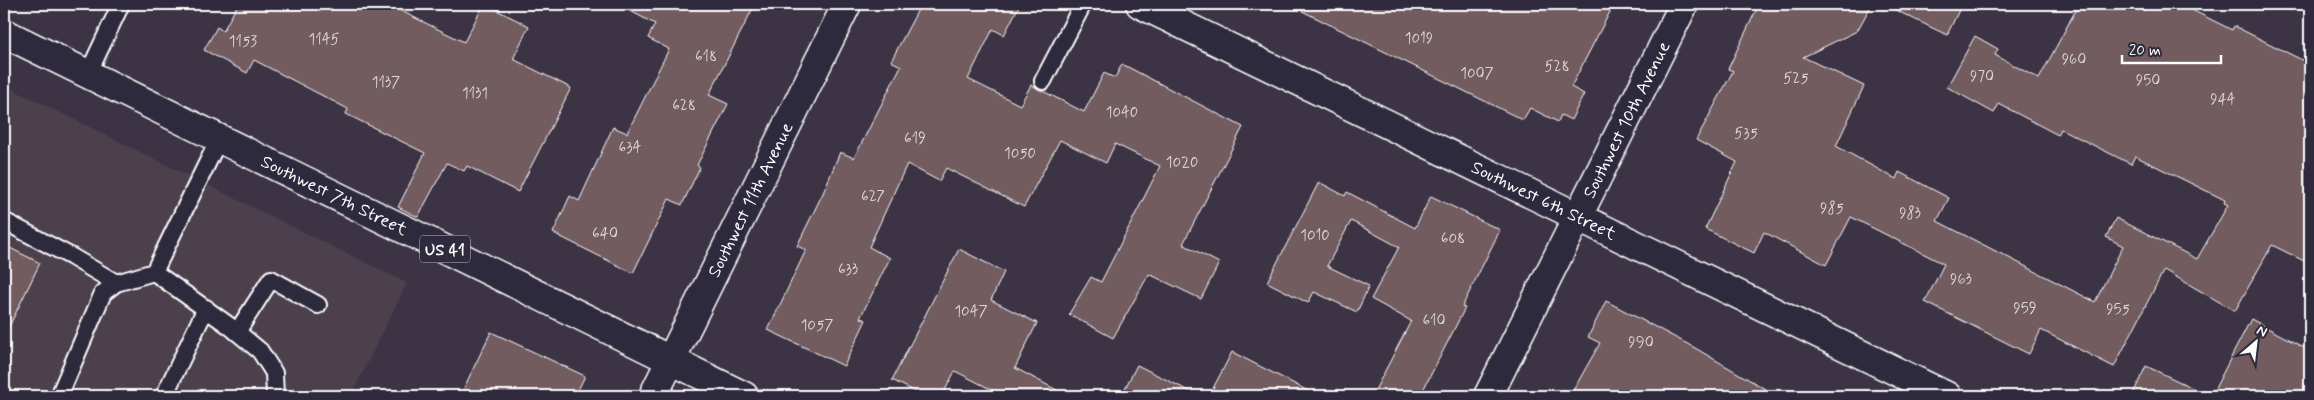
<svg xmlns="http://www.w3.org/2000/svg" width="2314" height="400" viewBox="0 0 2314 400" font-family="Mynerve,sans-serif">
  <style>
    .built { fill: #4c404c }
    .building { fill: #725c60; stroke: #fff }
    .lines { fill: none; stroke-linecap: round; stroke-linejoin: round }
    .lane-casing { stroke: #fff; stroke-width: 20 }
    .street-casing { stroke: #fff; stroke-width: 31 }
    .secondary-casing { stroke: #fff; stroke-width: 31 }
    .primary-casing { stroke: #fff; stroke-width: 31 }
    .lane { stroke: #2f2a3d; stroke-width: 16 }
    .street { stroke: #2f2a3d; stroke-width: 28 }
    .secondary { stroke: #2f2a3d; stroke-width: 28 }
    .primary { stroke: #2f2a3d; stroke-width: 28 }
    .labels { text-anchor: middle; stroke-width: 5; stroke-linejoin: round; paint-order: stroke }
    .number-label { font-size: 15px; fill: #dcd6d7 }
    .shield { fill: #2f2a3d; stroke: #c1bfc5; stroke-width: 1 }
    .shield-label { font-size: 16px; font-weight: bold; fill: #fff }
    .street-label { font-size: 18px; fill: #fff; stroke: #2f2a3d }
  </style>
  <rect width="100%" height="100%" fill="#3c3444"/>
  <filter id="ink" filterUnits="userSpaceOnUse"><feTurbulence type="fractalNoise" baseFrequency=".02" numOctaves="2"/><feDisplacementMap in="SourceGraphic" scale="10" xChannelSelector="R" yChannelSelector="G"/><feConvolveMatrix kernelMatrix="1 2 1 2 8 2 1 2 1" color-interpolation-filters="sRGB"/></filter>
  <g filter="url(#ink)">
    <polygon class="built" points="4,85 407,283 351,396 4,396"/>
    <g class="building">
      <polygon points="238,4 387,4 464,42 484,4 529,26 513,59 571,88 518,192 467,166 464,171 447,163 418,217 398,207 425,153 346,114 348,109 254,60 247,73 204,50 217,27 223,31"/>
      <polygon points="617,4 755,4 709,95 728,104 697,165 700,167 682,205 669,199 633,273 553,233 570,196 579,201 613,127 627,133 669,49 648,38 655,24"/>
      <polygon points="921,4 1020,4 1004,35 993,29 968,79 1020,105 1031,85 1084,112 1104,73 1115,78 1122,64 1243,127 1183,244 1219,263 1201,299 1149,274 1113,338 1069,314 1091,277 1101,282 1160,166 1115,144 1106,163 1060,140 1024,207 946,168 939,181 907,164 869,247 890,258 860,318 866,320 844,366 768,330 806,250 797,246 823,193 840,152 854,158 901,66 891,61"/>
      <polygon points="1288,4 1614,4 1571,87 1584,94 1571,120 1561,115 1558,122 1530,108 1523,120"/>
      <polygon points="1759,4 1872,4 1857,31 1803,57 1864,86 1836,146 1896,179 1899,172 1949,198 1937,221 2095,302 2123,246 2106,237 2116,218 2197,259 2228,205 2224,203 2225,200 2135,156 2131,164 2061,129 2058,135 1999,104 1994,113 1947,87 1975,36 1998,49 1995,55 2039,79 2079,4 2180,4 2232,30 2234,26 2310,64 2310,264 2272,245 2235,311 2164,270 2114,367 2041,330 2029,354 1925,302 1944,264 1851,217 1826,265 1764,232 1754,253 1705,229 1737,162 1696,140 1733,71 1728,69"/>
      <polygon points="1883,4 1962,4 1947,35"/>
      <polygon points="1319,182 1345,196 1347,192 1415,228 1431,196 1500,230 1462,307 1465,308 1420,396 1372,396 1411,321 1371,299 1399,247 1351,221 1327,266 1369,286 1357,312 1314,292 1308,303 1267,282"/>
      <polygon points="4,245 40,263 4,337"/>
      <polygon points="959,249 1004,272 991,300 1037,323 1015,368 1068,396 1004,396 955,371 942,396 924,396 892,380"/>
      <polygon points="1606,301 1695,348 1777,396 1570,396 1600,343 1588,337"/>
      <polygon points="2251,319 2310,351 2310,396 2211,396"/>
      <polygon points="491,332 585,376 575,396 460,396"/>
      <polygon points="1232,352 1318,396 1209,396"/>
      <polygon points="1137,365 1199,396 1121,396"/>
      <polygon points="2146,366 2210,396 2132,396"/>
    </g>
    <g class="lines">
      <g class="lane-casing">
        <g id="lane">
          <polyline points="88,74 121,4"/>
          <polyline points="1043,81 1083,4"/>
          <polyline points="4,221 72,257 116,283"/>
          <polyline points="154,272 231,327 260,351 274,373 275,396"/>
          <polyline points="237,332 271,279 318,305"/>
          <polyline points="59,396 103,293 116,283 154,272 219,139"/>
          <polyline points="164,396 206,308"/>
        </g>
      </g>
      <g class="street-casing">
        <g id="street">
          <path id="s1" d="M653 396 847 4"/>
          <path id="s2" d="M1488 396 1684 4"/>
        </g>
      </g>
      <g class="secondary-casing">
        <g id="secondary">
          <path id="s3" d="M1140 4 1947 396"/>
        </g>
      </g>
      <g class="primary-casing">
        <g id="primary">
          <path id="s4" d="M4 33 744 396"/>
        </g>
      </g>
      <use href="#lane" class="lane"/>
      <use href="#street" class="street"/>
      <use href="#secondary" class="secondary"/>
      <use href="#primary" class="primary"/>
    </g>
  </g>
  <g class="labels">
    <g class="number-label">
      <text x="1419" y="43">1019</text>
      <text x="324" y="44">1145</text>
      <text x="243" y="46">1153</text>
      <text x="706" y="61">618</text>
      <text x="2074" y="64">960</text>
      <text x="1557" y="71">528</text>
      <text x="1477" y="78">1007</text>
      <text x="1982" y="81">970</text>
      <text x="1796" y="83">525</text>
      <text x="2148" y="85">950</text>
      <text x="386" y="87">1137</text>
      <text x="475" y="98">1131</text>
      <text x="2223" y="104">944</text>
      <text x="684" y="110">628</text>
      <text x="1122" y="117">1040</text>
      <text x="1746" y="138">535</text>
      <text x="915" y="143">619</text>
      <text x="630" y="152">634</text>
      <text x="1020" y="158">1050</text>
      <text x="1182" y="167">1020</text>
      <text x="873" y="201">627</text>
      <text x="1832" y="213">985</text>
      <text x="1910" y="218">983</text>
      <text x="605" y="238">640</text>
      <text x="1315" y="240">1010</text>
      <text x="1453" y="243">608</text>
      <text x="848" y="274">633</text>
      <text x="1961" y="284">963</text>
      <text x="2025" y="313">959</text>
      <text x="2118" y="314">955</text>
      <text x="971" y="316">1047</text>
      <text x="1434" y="325">610</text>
      <text x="817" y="330">1057</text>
      <text x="1641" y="347">990</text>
    </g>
    <rect class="shield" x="420" y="235.5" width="50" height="27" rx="4"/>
    <g class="shield-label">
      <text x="445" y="255">US 41</text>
    </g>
    <g class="street-label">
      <text dy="6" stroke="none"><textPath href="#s2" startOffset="309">Southwest 10th Avenue</textPath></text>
      <text dy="6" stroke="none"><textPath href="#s4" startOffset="368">Southwest 7th Street</textPath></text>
      <text dy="6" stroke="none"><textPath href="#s1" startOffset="219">Southwest 11th Avenue</textPath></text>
      <text dy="6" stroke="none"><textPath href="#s3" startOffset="449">Southwest 6th Street</textPath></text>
    </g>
  </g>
  <rect width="2314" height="400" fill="none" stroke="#2f2a3d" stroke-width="20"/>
  <rect x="10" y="10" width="2294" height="380" fill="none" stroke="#fff" stroke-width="2" filter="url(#ink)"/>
  <g transform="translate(2256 342) rotate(28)" stroke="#2f2a3d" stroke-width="4" paint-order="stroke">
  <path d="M0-4L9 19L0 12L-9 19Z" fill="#ffffff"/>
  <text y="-8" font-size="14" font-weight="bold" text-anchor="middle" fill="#ffffff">N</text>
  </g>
  <path d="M2122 55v8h99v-8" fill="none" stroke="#ffffff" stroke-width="2.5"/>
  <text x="2129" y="55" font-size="15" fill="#ffffff" stroke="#2f2a3d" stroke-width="4" paint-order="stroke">20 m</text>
</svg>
